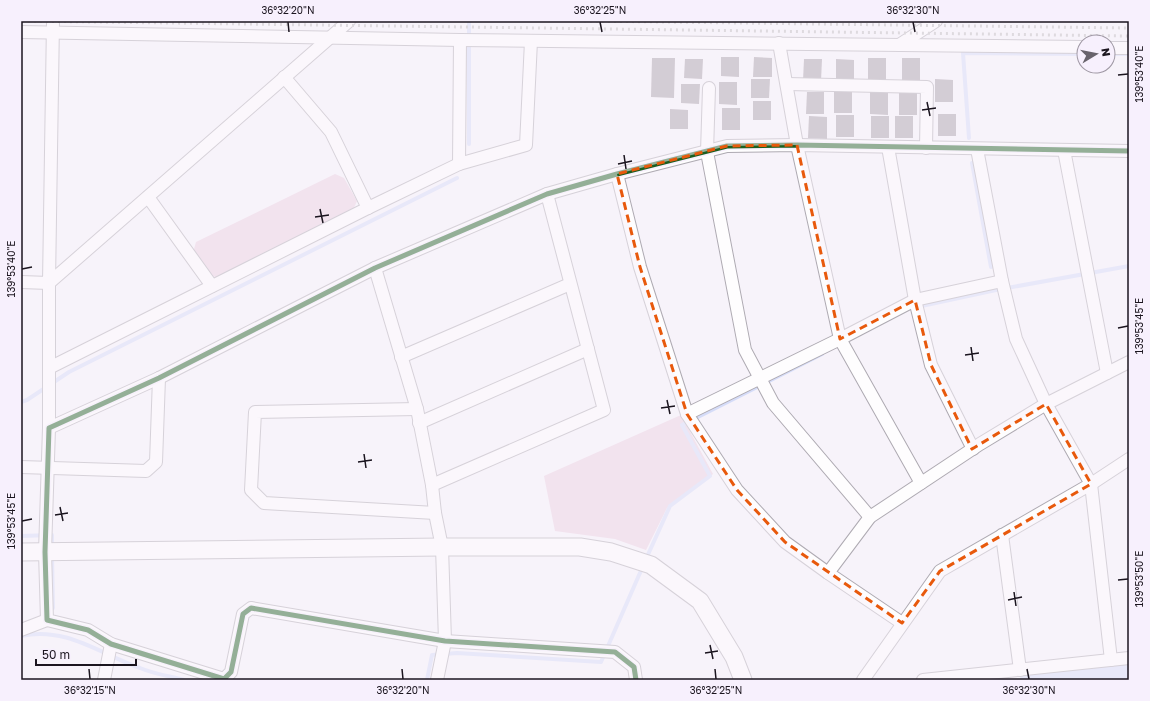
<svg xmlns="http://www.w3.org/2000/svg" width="1150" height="701" viewBox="0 0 1150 701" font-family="'Golos Text',sans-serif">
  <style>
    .green { fill: #ead0e0 }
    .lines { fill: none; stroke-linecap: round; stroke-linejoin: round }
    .stream { stroke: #d5dcf8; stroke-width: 4 }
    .river { stroke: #d5dcf8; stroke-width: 24 }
    .building { fill: #a79fa8 }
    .street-casing { stroke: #aeaab2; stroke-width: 14 }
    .secondary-casing { stroke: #aeaab2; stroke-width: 19 }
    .street { stroke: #fefdfe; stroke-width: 12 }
    .secondary { stroke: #fefdfe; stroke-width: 17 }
    .rail { stroke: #bebdbe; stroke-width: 3; stroke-dasharray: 2 4; stroke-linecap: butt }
    .cycleway-casing { stroke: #f7f0fd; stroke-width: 8 }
    .cycleway { stroke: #1b5e20; stroke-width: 5 }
    .marked { fill: none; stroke: #e8590c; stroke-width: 3; stroke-dasharray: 8 5; stroke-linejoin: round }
    .ticks { fill: none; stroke: #1b151f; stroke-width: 1.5 }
    .neatline { fill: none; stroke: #1b151f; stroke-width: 1.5 }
    .ticks-label { font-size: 10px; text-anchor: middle; fill: #1b151f }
  </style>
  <rect width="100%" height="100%" fill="#f7f3fa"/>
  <g class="green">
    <polygon points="335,174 344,178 357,201 353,210 218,278 210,275 193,253 196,242"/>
    <polygon points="681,415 713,474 667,508 646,550 615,539 555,531 544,476"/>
  </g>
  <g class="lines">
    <g class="stream">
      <polyline points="1108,54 1129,54"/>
      <polyline points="969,138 963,53 1084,54"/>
      <polyline points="469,144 469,21"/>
      <polyline points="972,163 991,267"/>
      <polyline points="917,307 996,290 1129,266"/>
      <polyline points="21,402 27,400 69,372 457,178"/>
      <polyline points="21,536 52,535 52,548"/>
      <polyline points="52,555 53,608"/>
      <polyline points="646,559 670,506 710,476 682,425 822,354"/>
      <path d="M21 636C66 626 100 654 140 668 154 674 169 676 184 680"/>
      <polyline points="427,680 432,655 457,653 601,662 643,566"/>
    </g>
    <polyline class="river" points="1032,680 1129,670"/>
  </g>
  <g class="building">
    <polygon points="721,57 739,57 739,77 721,76"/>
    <polygon points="754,57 772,58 772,77 753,77"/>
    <polygon points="652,58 675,58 674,98 651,97"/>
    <rect x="868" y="58" width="18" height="22"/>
    <rect x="902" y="58" width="18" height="22"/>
    <polygon points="685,59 703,59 702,79 684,78"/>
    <polygon points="804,59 822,59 821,81 803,81"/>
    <polygon points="836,59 854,60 854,82 836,81"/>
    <polygon points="751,79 770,79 769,98 751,98"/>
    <polygon points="935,79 953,80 953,102 935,102"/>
    <polygon points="719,82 737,82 737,105 719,104"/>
    <polygon points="681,84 700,84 699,104 681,103"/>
    <rect x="834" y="91" width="18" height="22"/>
    <polygon points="807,92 824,92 824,114 806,114"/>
    <polygon points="870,92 888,92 888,115 870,114"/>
    <rect x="899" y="93" width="18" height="22"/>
    <rect x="753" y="101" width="18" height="19"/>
    <rect x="722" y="108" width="18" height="22"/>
    <polygon points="670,109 688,110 688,129 670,129"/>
    <rect x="938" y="114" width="18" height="22"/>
    <rect x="836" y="115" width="18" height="22"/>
    <polygon points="809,116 827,117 827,139 808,138"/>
    <rect x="871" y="116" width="18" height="22"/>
    <rect x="895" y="116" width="18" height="22"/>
  </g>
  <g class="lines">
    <g class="street-casing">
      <g id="street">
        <polyline points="21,32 460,40 1084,47"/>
        <polyline points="779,43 797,145 840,339 921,483"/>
        <polyline points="899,45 936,21"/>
        <polyline points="1108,48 1129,48"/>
        <polyline points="284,77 331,132 368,208"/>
        <polyline points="787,84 927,87 926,148"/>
        <polyline points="709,88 707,152 745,350 773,403 870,517"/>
        <polyline points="888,147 915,300 931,365 973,449"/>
        <polyline points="977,149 1002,281 1016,339 1046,404 1091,484 1111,660"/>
        <polyline points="1064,150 1107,373"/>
        <polyline points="459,164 526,145 531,41"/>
        <polyline points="617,174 640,267 687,414 737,490 785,542 828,573 902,623"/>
        <polyline points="148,197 212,286"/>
        <polyline points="375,268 417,409 432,485 435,513 442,547 445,641 437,680"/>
        <polyline points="21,282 49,283 53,21"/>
        <polyline points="401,357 570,284"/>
        <polyline points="49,368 368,208 459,164 460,40"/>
        <polyline points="417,409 255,412 251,490 264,503 435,513"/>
        <polyline points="687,414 840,339 915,300 1002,281"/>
        <polyline points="419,423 588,349"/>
        <polyline points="49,428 49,283 349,21"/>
        <polyline points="21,467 146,471 156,462 159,378"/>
        <polyline points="432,485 604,410 547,194"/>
        <polyline points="1002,535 1020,670"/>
        <polyline points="828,573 870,517 980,444 1046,404 1129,362"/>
        <polyline points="21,630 47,620"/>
        <polyline points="104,680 111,644"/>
        <polyline points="636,680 634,667 615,652 445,641 251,608 243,614 231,672 224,679 111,644 88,630 47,620 45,552 49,428 159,378 375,268 547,194 617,174 727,146 797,145 1129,151"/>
        <polyline points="863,680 940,571 1091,484 1129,459"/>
        <polyline points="923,680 1129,658"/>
      </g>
    </g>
    <g class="secondary-casing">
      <polyline id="secondary" points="21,552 442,547 580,547 611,552 651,565 700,601 734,657 743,680"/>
    </g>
    <use href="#street" class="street"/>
    <use href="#secondary" class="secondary"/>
    <g class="rail">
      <polyline points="22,21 1129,36"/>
      <polyline points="584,21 1129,28"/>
    </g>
    <g class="cycleway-casing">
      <polyline id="cycleway" points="636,680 634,667 615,652 445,641 251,608 243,614 231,672 224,679 111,644 88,630 47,620 45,552 49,428 159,378 375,268 547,194 617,174 727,146 797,145 1129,151"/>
    </g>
    <use href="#cycleway" class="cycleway"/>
  </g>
  <path d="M0 0H1150V701H0ZM797 145 840 339 915 300 931 365 972 449 1046 404 1091 484 940 571 902 623 785 542 737 490 687 414 640 267 617 174 727 146Z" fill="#f7f3fa" fill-opacity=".55" fill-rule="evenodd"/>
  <path class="marked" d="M797 145 840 339 915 300 931 365 972 449 1046 404 1091 484 940 571 902 623 785 542 737 490 687 414 640 267 617 174 727 146Z"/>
  <path class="ticks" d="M288 22 289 32M600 22 602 32M913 22 915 32M1118 75 1128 74M927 102 930 116M922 110 936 108M624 155 626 169M618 164 632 161M320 209 323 223M315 217 329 215M22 269 32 267M1118 328 1128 326M971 347 973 361M965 355 979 353M667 400 670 414M661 408 675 406M364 454 366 468M358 462 372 460M60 507 63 521M55 515 68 513M22 521 32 519M1118 580 1128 579M1014 592 1016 606M1008 600 1022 597M710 645 713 659M705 653 718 651M89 669 90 679M402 669 403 679M715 669 716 679M1027 669 1029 679"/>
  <rect width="1150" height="701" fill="none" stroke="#f7f0fd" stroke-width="44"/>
  <g transform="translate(1096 54) rotate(80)"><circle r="19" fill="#f7f0fd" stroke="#9f98a4"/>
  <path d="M0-3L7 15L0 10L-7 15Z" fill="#68636c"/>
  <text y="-6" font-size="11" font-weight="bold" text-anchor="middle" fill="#1b151f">N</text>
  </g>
  <path d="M36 659v6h100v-6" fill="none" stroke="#1b151f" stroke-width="2"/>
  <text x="42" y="659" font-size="12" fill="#1b151f" stroke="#f7f0fd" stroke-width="3" paint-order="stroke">50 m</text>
  <rect x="22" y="22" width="1106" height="657" class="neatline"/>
  <g class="ticks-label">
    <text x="288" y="14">36°32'20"N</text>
    <text x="600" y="14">36°32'25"N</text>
    <text x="913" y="14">36°32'30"N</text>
    <text transform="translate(1139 74) rotate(-90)" y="4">139°53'40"E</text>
    <text transform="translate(11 269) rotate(-90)" y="4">139°53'40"E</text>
    <text transform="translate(1139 326) rotate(-90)" y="4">139°53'45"E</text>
    <text transform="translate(11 521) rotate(-90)" y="4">139°53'45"E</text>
    <text transform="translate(1139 579) rotate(-90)" y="4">139°53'50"E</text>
    <text x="90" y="694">36°32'15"N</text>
    <text x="403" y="694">36°32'20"N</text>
    <text x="716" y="694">36°32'25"N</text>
    <text x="1029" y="694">36°32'30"N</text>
  </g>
</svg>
